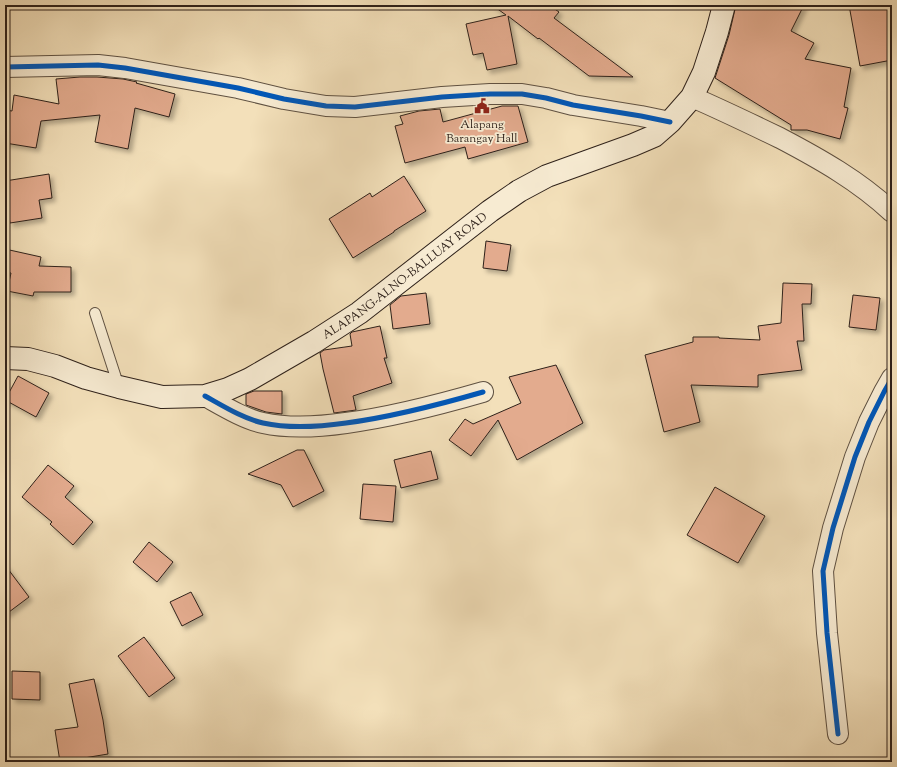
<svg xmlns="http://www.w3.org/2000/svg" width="897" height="767" viewBox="0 0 897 767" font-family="'Sorts Mill Goudy',serif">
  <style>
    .building { fill: #e3ab8e; stroke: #2e211a; filter: url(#shadow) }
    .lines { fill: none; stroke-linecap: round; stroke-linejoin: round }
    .lane-casing { stroke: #5f5142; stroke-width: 12 }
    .street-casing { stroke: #5f5142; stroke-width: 22 }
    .secondary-casing { stroke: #2e211a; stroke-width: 24 }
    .lane { stroke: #f7ebd2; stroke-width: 10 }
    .street { stroke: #f7ebd2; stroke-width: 20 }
    .secondary { stroke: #f7ebd2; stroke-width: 22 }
    .cycleway-casing { stroke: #f7ebd2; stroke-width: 8 }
    .cycleway { stroke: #0057b8; stroke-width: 5 }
    .labels { text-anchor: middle; stroke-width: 3.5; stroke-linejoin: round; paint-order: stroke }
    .poi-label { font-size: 12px; fill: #2e211a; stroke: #f7ebd2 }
    .street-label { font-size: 12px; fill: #2e211a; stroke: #f7ebd2 }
  </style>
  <defs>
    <filter id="shadow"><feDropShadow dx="3.5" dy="3.5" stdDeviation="2" flood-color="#0004"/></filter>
  </defs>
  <rect width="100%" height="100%" fill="#f3e0ba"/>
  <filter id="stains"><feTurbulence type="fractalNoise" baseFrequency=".005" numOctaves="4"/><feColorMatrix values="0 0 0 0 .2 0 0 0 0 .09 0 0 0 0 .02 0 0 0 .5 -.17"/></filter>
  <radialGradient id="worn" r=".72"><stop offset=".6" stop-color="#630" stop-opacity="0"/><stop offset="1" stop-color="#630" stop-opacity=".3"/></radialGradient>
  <g class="building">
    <polygon points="492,5 549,5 559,12 554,18 633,77 589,76 539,38 538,39 508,16 517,64 487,70 483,53 473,55 466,24 506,15"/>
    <polygon points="736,5 804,5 791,31 814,43 805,59 851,68 844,107 848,108 840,139 807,130 791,130 791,125 715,78 729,35"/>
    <polygon points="849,5 887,5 892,33 892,60 860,66"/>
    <polygon points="80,77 97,77 123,79 137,82 136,83 175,94 169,117 135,108 128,149 95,142 100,115 41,121 36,148 5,143 5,110 12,111 14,95 59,104 56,79"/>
    <polygon points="502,106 518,106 528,142 468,159 465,147 405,163 395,126 403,124 400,116 419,111 440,109 443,122"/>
    <polygon points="49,174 52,198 39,200 42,218 10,223 5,193 5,181"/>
    <polygon points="404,176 426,211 394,231 394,232 353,258 329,219 370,193 372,197"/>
    <polygon points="486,241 511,245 507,271 483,268"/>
    <polygon points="5,249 41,257 39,266 71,267 71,292 34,292 33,296 7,291 11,273 5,272"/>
    <polygon points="783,283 812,284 811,304 802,304 804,341 797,341 802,370 758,375 758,387 691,385 700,422 664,432 645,355 693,342 693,337 719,337 719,338 760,340 758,326 781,323"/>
    <polygon points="426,293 430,324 393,329 390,305 401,296"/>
    <polygon points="853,295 880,298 876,330 849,327"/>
    <polygon points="380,326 387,358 384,358 392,383 353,396 356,410 334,413 323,369 320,353 324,350 352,346 350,334 352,332"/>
    <polygon points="556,365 583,423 517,460 498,420 471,456 449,440 465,419 473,424 521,403 509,377"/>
    <polygon points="18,376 49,393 36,417 5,400"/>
    <polygon points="254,391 282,391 282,414 266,412 246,405 246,394"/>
    <polygon points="297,450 304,450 324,491 293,507 281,485 248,474"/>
    <polygon points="431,451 438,479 401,488 394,460"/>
    <polygon points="48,465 74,486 65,497 93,522 73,545 50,524 52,522 22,497"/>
    <polygon points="363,484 396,486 393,522 360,519"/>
    <polygon points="715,487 765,516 738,563 687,535"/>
    <polygon points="149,542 173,562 157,582 133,562"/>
    <polygon points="5,565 29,597 5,615"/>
    <polygon points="191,592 203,615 182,626 170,602"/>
    <polygon points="144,637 175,678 149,697 118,656"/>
    <polygon points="12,671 40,672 40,700 12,699"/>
    <polygon points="94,679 103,720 108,754 84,758 84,762 60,762 55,730 78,727 69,684"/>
  </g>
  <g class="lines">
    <g class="lane-casing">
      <polyline id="lane" points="95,313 119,387"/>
    </g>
    <g class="street-casing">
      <g id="street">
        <polyline points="5,67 98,65 125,68 238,88 284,99 326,106 355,107 442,97 490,94 522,94 546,98 573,105 641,116 670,122"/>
        <path d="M692 97C722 110 751 124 780 138 820 159 859 181 892 212"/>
        <path d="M205 396C223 406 244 419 263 423 290 429 318 427 346 423 392 417 438 405 483 392"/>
        <polyline points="838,734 827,633 823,571 833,528 855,457 869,422 884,392 892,378"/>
      </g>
    </g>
    <g class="secondary-casing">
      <g id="secondary">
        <path id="s1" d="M5 358 28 359 55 366 86 378 119 387 162 397 205 396 228 389 250 379 314 342 359 313 490 211 519 191 547 176 633 145 654 136 670 122 692 97 704 72 717 32 724 5"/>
      </g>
    </g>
    <use href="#lane" class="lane"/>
    <use href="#street" class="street"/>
    <use href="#secondary" class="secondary"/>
    <g class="cycleway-casing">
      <g id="cycleway">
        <polyline points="5,67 98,65 125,68 238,88 284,99 326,106 355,107 442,97 490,94 522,94 546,98 573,105 641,116 670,122"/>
        <path d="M205 396C223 406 244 419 263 423 290 429 318 427 346 423 392 417 438 405 483 392"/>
        <polyline points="838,734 827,633 823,571 833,528 855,457 869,422 884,392 892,378"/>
      </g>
    </g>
    <use href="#cycleway" class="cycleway"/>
  </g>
  <defs>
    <g id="civic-bare" transform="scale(1.2)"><path d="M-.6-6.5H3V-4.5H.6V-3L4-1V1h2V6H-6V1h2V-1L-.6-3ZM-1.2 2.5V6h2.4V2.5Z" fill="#8f2418" stroke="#f7ebd2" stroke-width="2.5" paint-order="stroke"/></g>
  </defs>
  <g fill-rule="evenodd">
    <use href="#civic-bare" x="482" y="106"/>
  </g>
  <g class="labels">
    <g class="poi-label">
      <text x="482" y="128">Alapang<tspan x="482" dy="14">Barangay Hall</tspan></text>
    </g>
    <g class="street-label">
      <text dy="4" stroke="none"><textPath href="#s1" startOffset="440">ALAPANG-ALNO-BALLUAY ROAD</textPath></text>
    </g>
  </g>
  <rect width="897" height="767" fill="none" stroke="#f3e0ba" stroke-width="20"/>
  <rect x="6" y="6" width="885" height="755" fill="none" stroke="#2e211a" stroke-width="2"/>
  <rect x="10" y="10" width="877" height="747" fill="none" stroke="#2e211a"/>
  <rect width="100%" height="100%" filter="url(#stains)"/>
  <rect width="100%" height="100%" fill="url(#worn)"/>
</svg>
